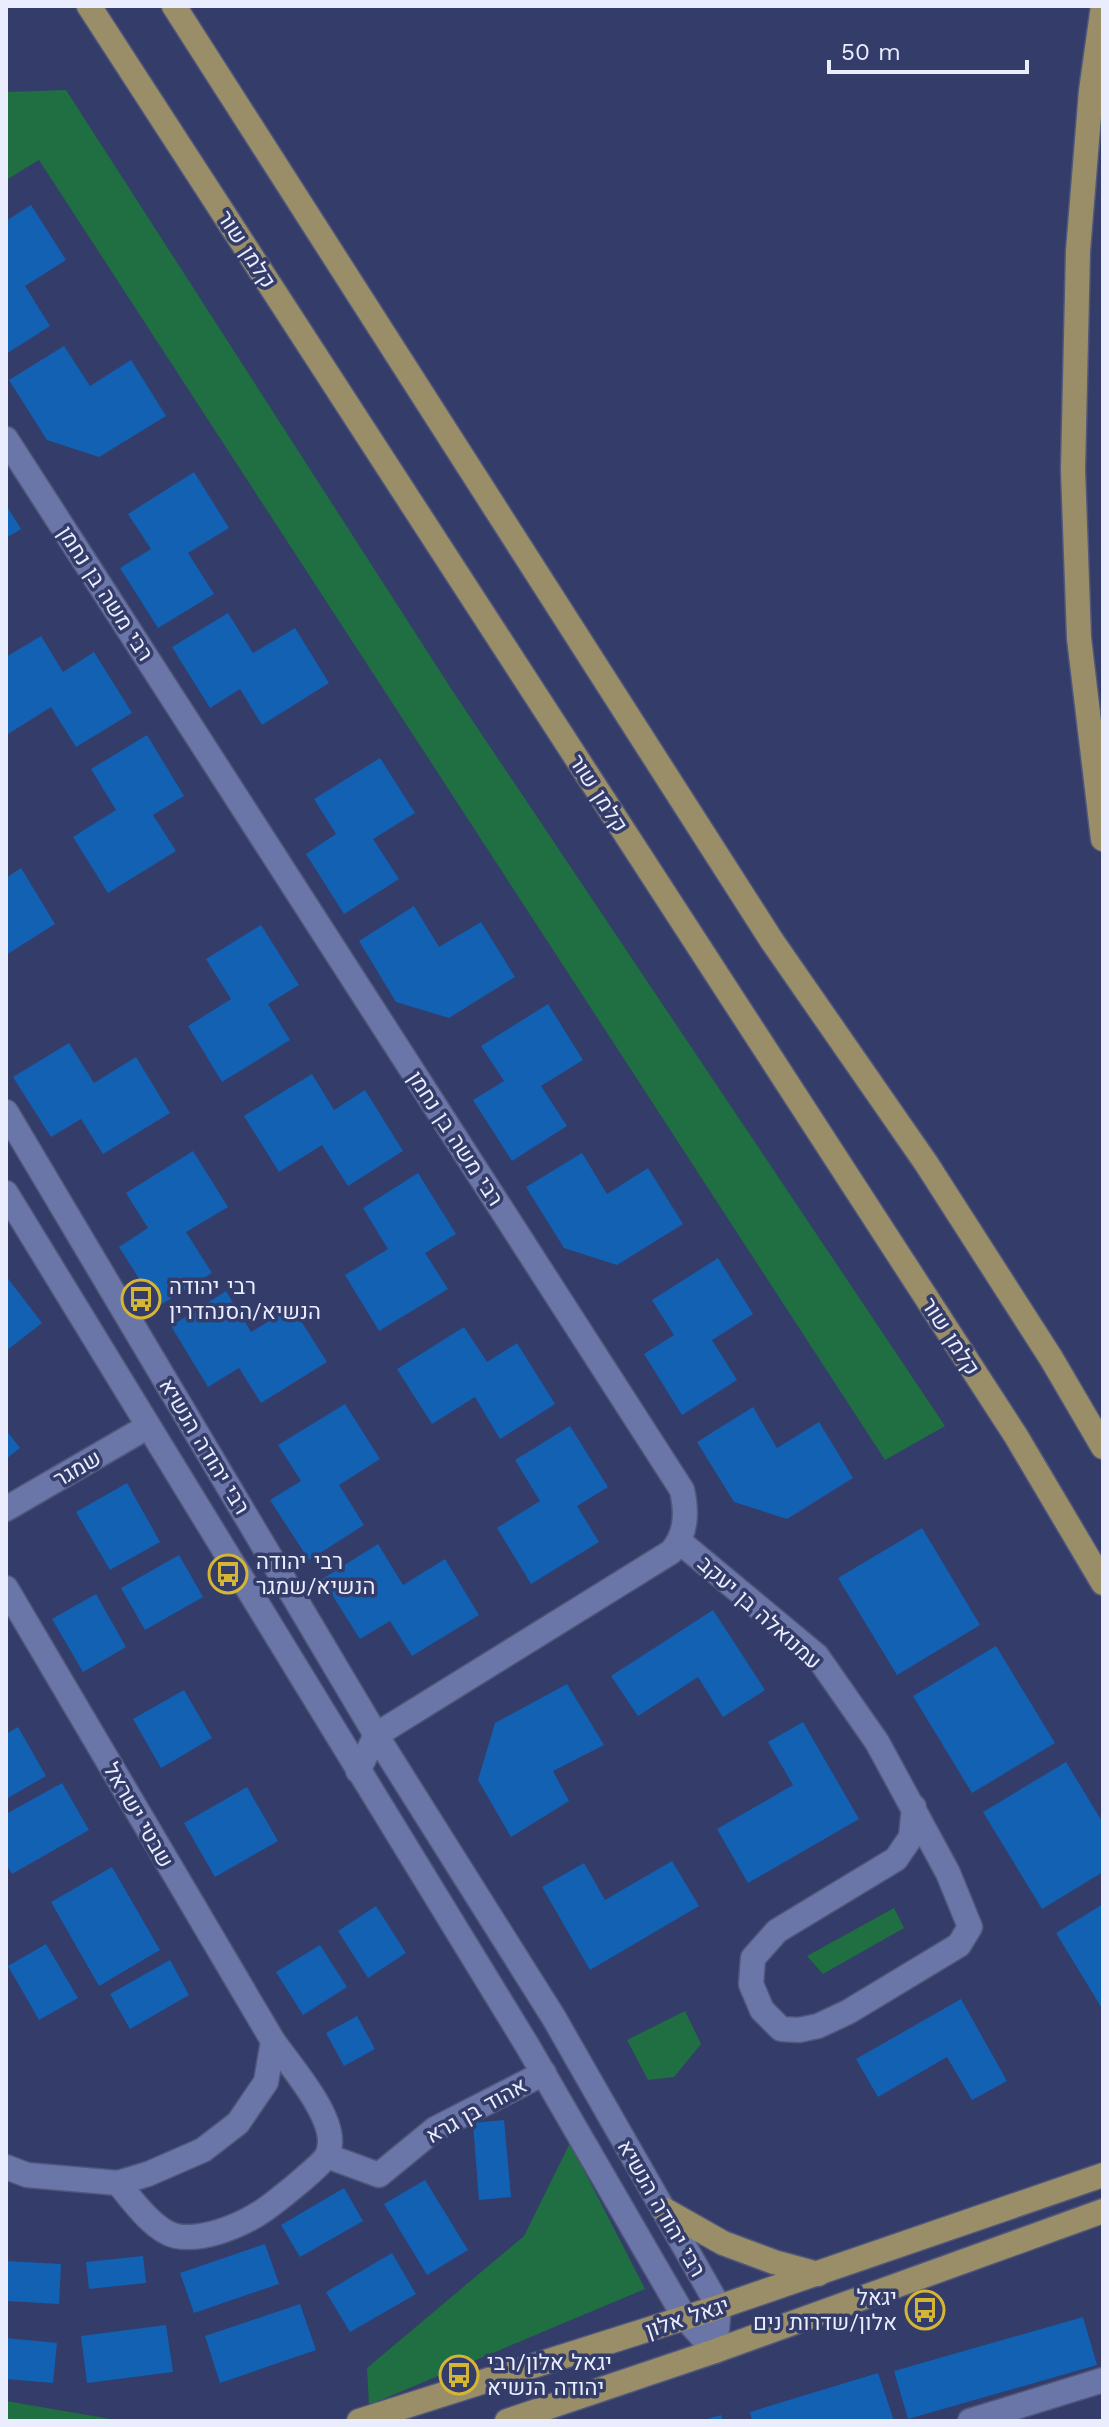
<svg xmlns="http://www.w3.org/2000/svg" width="1109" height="2427" viewBox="0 0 1109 2427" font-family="'Work Sans',Heebo,sans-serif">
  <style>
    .green { fill: #1f6f42 }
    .building { fill: #1261b3 }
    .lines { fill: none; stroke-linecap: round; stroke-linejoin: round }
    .minor-casing { stroke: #51577a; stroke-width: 27 }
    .major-casing { stroke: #51577a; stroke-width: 27 }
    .minor { stroke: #6b76a8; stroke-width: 24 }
    .major { stroke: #998e68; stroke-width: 24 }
    .labels { text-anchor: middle; stroke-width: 7; stroke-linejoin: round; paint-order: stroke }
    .street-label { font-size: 22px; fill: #e9edfe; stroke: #343c69 }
    .poi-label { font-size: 22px; fill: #e9edfe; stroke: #343c69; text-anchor: start }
  </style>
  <rect width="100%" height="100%" fill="#343c69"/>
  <g class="green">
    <polygon points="66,90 452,690 945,1426 885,1460 39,160 6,180 6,92"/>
    <polygon points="894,1908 904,1928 823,1974 807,1956"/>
    <polygon points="685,2011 701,2044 674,2077 648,2080 627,2040"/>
    <polygon points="570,2143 645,2289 369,2405 367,2368 524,2236"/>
    <polygon points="6,2401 122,2421 6,2421"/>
  </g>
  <g class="building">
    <polygon points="31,205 66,260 25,286 50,326 6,354 6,221"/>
    <polygon points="64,346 90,386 131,360 166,416 99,457 47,440 9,380"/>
    <polygon points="194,472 229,528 188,553 214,594 158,628 120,568 151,549 128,514"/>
    <polygon points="6,505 21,529 6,538"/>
    <polygon points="228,613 253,653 295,628 329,683 262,725 240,689 210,708 172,647"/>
    <polygon points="41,636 63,672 94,652 132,713 76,747 51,707 8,734 6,657"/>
    <polygon points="147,735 184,796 153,815 176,851 108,893 73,837 116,810 91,769"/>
    <polygon points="380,758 415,813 373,839 399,879 344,914 306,854 336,834 314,799"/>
    <polygon points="21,868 55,924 6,955 6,878"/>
    <polygon points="414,906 439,947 481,922 515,977 449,1018 396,1002 359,941"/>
    <polygon points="261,925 299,985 268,1004 290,1040 222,1082 188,1026 231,999 206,959"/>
    <polygon points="548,1004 583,1060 541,1086 567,1126 512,1161 473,1100 504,1081 481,1046"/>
    <polygon points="69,1043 94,1083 136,1057 170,1113 103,1154 81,1119 51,1137 13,1077"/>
    <polygon points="312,1074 334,1110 365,1090 403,1151 348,1186 322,1145 279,1172 244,1116"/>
    <polygon points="193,1151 228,1207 186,1232 212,1273 157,1307 119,1247 148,1228 126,1193"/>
    <polygon points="582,1153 607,1194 648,1168 683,1224 617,1265 564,1248 526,1187"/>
    <polygon points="418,1173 456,1234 425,1253 448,1289 379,1331 345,1275 388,1249 363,1208"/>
    <polygon points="718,1258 753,1314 712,1340 737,1380 682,1415 644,1354 674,1335 652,1300"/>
    <polygon points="6,1276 42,1323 6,1351"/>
    <polygon points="226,1291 251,1332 292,1307 327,1362 261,1403 239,1368 208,1387 171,1326"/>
    <polygon points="464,1327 487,1362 517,1343 555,1404 500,1439 475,1397 432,1424 397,1369"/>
    <polygon points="345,1404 380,1459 339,1485 364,1525 309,1560 270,1500 301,1481 278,1445"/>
    <polygon points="753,1407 777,1448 819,1422 853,1478 787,1519 734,1502 697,1442"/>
    <polygon points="570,1426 608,1487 577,1506 599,1542 531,1584 497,1528 540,1501 515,1460"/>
    <polygon points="6,1430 20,1448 6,1459"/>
    <polygon points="127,1483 160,1542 110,1570 76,1512"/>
    <polygon points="922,1528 980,1625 897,1675 838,1578"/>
    <polygon points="378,1544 403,1585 445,1559 479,1615 412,1656 390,1621 360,1639 322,1579"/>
    <polygon points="179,1555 203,1597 145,1630 121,1588"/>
    <polygon points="96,1594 126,1647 83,1672 52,1619"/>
    <polygon points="713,1610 765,1690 723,1717 698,1677 638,1716 611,1676"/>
    <polygon points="996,1646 1055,1743 972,1793 913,1696"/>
    <polygon points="567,1684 604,1745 553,1771 569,1801 511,1837 478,1780 495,1723"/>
    <polygon points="184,1690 212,1738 161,1768 133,1719"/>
    <polygon points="803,1722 859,1819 748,1883 717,1829 793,1785 768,1742"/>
    <polygon points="18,1727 46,1776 6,1799 6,1734"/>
    <polygon points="1066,1762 1103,1823 1103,1872 1042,1909 983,1812"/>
    <polygon points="62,1783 89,1830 12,1874 6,1864 6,1814"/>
    <polygon points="247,1787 278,1841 215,1877 184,1823"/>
    <polygon points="672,1861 699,1906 590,1970 542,1887 584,1863 605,1900"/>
    <polygon points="112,1867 160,1950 99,1986 51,1902"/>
    <polygon points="1103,1904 1103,2010 1056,1933"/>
    <polygon points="376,1906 406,1953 368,1978 338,1931"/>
    <polygon points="46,1944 78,1998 39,2020 8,1966"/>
    <polygon points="320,1945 347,1987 303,2015 276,1972"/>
    <polygon points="170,1960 189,1995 130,2029 110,1994"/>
    <polygon points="961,1999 1007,2081 972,2100 947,2057 878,2097 856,2059"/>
    <polygon points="357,2016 375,2049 344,2066 326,2033"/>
    <polygon points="504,2120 511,2197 479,2200 473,2123"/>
    <polygon points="425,2180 468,2250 427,2275 384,2204"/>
    <polygon points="344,2188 363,2221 300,2257 281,2225"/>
    <polygon points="265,2244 279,2284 194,2313 180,2273"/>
    <polygon points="392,2253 416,2294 350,2332 326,2292"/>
    <polygon points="143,2256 146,2283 89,2289 86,2262"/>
    <polygon points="6,2261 61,2264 59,2304 6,2301"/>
    <polygon points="300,2304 316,2350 220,2383 205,2336"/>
    <polygon points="1083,2317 1097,2365 908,2419 894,2371"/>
    <polygon points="166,2325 173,2372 87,2383 81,2336"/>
    <polygon points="6,2338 57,2343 53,2383 6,2379"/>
    <polygon points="878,2373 894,2421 752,2421 750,2412"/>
    <polygon points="721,2415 723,2421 704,2421 704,2420"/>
  </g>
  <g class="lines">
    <g class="minor-casing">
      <g id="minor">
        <path d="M6 439 682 1490C687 1512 687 1534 671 1552L376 1735 358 1771"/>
        <polyline points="6,1112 376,1735 554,2018 719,2307 715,2351"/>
        <polyline points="6,1193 527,2045 685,2318 715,2351"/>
        <polyline points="6,1509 147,1427"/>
        <polyline points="680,1542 817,1656 877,1742 948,1873 970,1927 959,1945 848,2012 818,2026 799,2030 781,2029 762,2010 751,1984 753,1958 777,1931 896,1859 911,1837 914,1807"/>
        <polyline points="6,1588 273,2041 266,2082 238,2123 203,2150 148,2174 118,2183 27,2175 6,2167"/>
        <polyline points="327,2156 379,2175 435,2129 544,2073"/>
        <path d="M118 2183C132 2200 154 2231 176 2236 202 2241 237 2227 258 2214 270 2207 324 2164 328 2154 329 2150 330 2146 330 2142 331 2112 290 2065 273 2041"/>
        <polyline points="970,2421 1103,2380"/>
      </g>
    </g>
    <g class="major-casing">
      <g id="major">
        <polyline points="89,6 1016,1436 1103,1583"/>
        <polyline points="174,6 772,941 926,1163 1051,1358 1103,1447"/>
        <polyline points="1103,6 1091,91 1078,251 1073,470 1079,638 1103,839"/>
        <polyline points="663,2209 723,2243 774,2262 818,2274"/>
        <polyline points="359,2421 719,2307 1103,2175"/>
        <polyline points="507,2421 715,2351 1103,2211"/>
      </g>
    </g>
    <use href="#minor" class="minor"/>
    <use href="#major" class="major"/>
  </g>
  <defs>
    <g id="bus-ring" transform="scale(2)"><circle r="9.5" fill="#343c69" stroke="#d5b534" stroke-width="1.5"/><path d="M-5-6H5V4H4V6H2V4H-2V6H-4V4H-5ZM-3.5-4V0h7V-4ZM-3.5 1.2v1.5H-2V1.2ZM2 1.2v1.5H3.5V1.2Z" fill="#d5b534"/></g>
  </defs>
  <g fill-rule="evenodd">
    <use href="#bus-ring" x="141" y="1299"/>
    <use href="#bus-ring" x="228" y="1574"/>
    <use href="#bus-ring" x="925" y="2310"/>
    <use href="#bus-ring" x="459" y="2375"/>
  </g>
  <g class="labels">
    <g class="street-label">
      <text transform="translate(247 249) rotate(57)" y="8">קלמן שור</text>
      <text transform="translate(106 593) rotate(57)" y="8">רבי משה בן נחמן</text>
      <text transform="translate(599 793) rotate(57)" y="8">קלמן שור</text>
      <text transform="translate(456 1138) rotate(57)" y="8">רבי משה בן נחמן</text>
      <text transform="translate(951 1336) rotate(57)" y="8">קלמן שור</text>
      <text transform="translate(205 1446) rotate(59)" y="8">רבי יהודה הנשיא</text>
      <text transform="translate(77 1468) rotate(-30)" y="8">שמגר</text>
      <text transform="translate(760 1612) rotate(42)" y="8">עמנואלה בן יעקב</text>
      <text transform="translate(139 1815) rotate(60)" y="8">שבטי ישראל</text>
      <text transform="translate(476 2110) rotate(-29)" y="8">אהוד בן גרא</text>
      <text transform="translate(662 2208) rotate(60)" y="8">רבי יהודה הנשיא</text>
      <text transform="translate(687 2317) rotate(-18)" y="8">יגאל אלון</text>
    </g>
    <g class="poi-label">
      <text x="169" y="1294">רבי יהודה<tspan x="169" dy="25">הנשיא/הסנהדרין</tspan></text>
      <text x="256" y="1569">רבי יהודה<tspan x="256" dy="25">הנשיא/שמגר</tspan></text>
      <text x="897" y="2305" text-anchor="end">יגאל<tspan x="897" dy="25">אלון/שדרות נים</tspan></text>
      <text x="487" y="2370">יגאל אלון/רבי<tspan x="487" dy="25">יהודה הנשיא</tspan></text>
    </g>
  </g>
  <rect width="1109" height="2427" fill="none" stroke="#e9edfe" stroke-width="16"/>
  <path d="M829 60v12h198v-12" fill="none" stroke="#e9edfe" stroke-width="4"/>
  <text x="841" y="60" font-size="24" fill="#e9edfe" stroke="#343c69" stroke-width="6" paint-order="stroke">50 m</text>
</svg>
